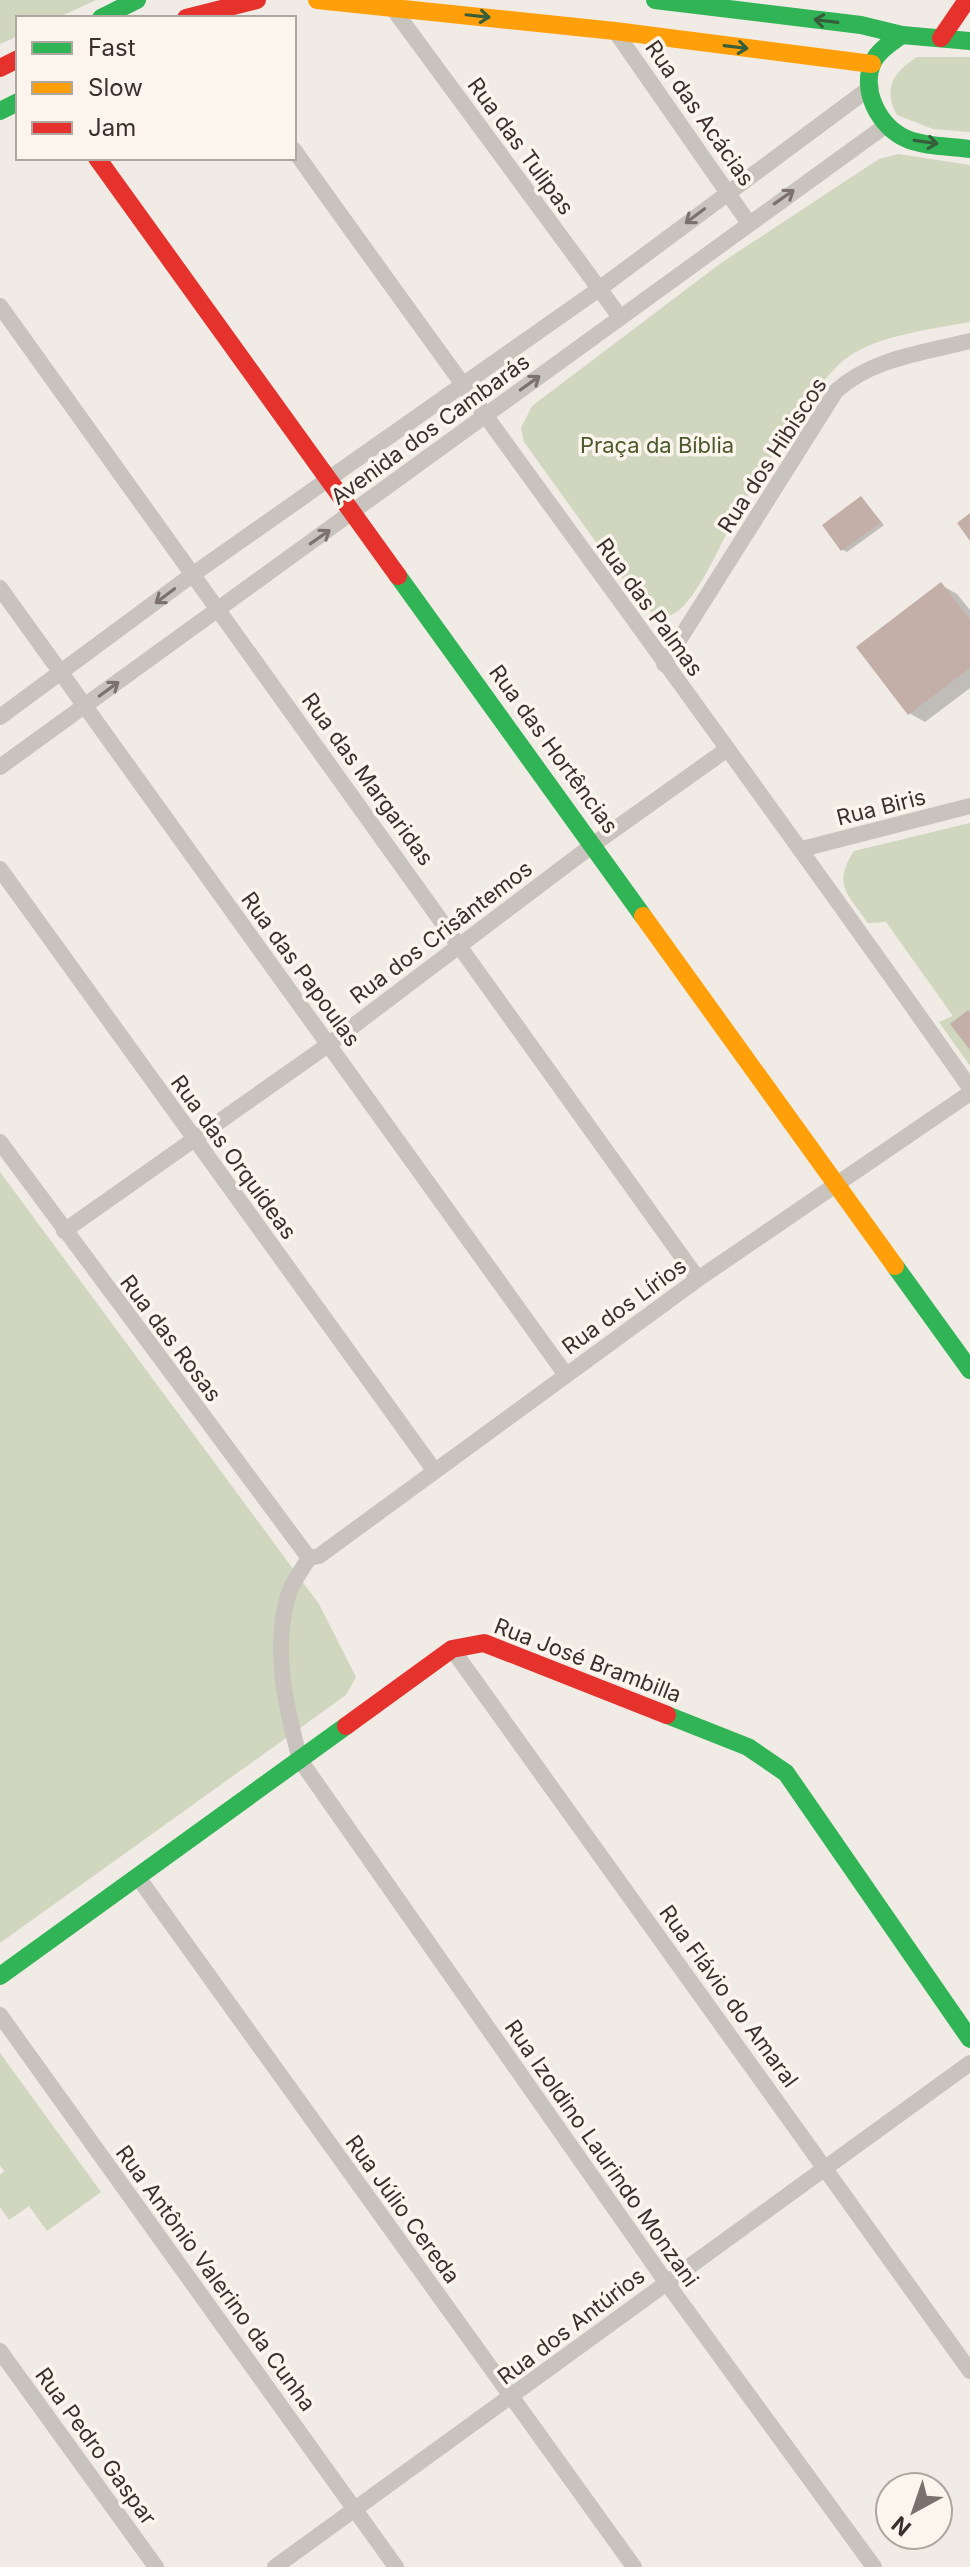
<svg xmlns="http://www.w3.org/2000/svg" width="970" height="2567" viewBox="0 0 970 2567" font-family="Inter,sans-serif">
  <style>
    .green { fill: #d1d6bf }
    .shadow { fill: #0003 }
    .building { fill: #c3afa7 }
    .lines { fill: none; stroke-linecap: round; stroke-linejoin: round }
    .street { stroke: #c9c3be; stroke-width: 16 }
    .fast { stroke: #30b455; stroke-width: 18 }
    .slow { stroke: #ff9f0a; stroke-width: 18 }
    .jam { stroke: #e5322d; stroke-width: 18 }
    .oneway { stroke: #375e3a }
    .oneway2 { stroke: #7b726d }
    .labels { text-anchor: middle; stroke-width: 7; stroke-linejoin: round; paint-order: stroke }
    .street-label { font-size: 22px; fill: #3b302b; stroke: #fbf5ee }
    .park-label { font-size: 22px; fill: #4a5a2e; stroke: #fbf5ee }
  </style>
  <rect width="100%" height="100%" fill="#f0ebe5"/>
  <g class="green">
    <polygon points="0,0 96,0 57,18 18,18 18,36 0,44"/>
    <path d="M917 57H970V132L933 129 897 115C882 88 894 72 917 57Z"/>
    <path d="M898 154 970 165V322C933 329 879 335 848 357 814 380 753 488 730 527 718 549 693 609 669 616 659 619 650 611 642 606L524 442 521 428 532 406 721 263 879 159Z"/>
    <path d="M970 823V1066L939 1022 953 1016 886 922 868 923C848 894 832 885 854 851Z"/>
    <polygon points="0,1172 319,1604 356,1677 346,1695 0,1943"/>
    <polygon points="0,2053 101,2192 47,2231 29,2206 9,2220 0,2207 0,2175 4,2171 0,2165"/>
  </g>
  <g class="shadow">
    <polygon points="861,498 884,525 847,552 843,550"/>
    <polygon points="941,585 957,594 970,610 970,688 925,722 909,713"/>
  </g>
  <g class="building">
    <polygon points="861,496 881,522 841,551 822,525"/>
    <polygon points="970,513 970,541 957,523"/>
    <polygon points="941,582 970,620 970,668 908,715 856,647"/>
    <polygon points="968,1010 970,1013 970,1050 950,1024"/>
  </g>
  <g class="lines">
    <g class="street">
      <polyline points="391,6 620,317"/>
      <polyline points="615,31 748,222"/>
      <path d="M294 150C518 464 749 773 970 1088"/>
      <polyline points="0,306 698,1279"/>
      <polyline points="0,588 566,1375"/>
      <path d="M664 664 836 391C873 358 923 353 970 341"/>
      <polyline points="0,717 192,575 599,289 871,87"/>
      <polyline points="0,767 885,126"/>
      <polyline points="802,849 970,806"/>
      <polyline points="0,869 434,1470"/>
      <polyline points="0,1142 309,1558"/>
      <polyline points="64,1231 328,1045 594,844 726,750"/>
      <path d="M309 1558C302 1570 291 1583 288 1596 272 1651 286 1707 300 1760L666 2282 874 2567"/>
      <polyline points="309,1558 319,1556 698,1279 970,1093"/>
      <polyline points="452,1649 970,2371"/>
      <polyline points="137,1876 634,2567"/>
      <polyline points="0,2015 396,2567"/>
      <polyline points="0,2351 156,2567"/>
      <polyline points="275,2567 970,2063"/>
    </g>
    <g class="fast">
      <polyline points="655,0 861,25 902,35"/>
      <polyline points="101,18 137,0"/>
      <path d="M970 41 902 35C892 42 880 49 874 60 859 89 879 127 907 139 926 147 950 146 970 149"/>
      <polyline points="0,111 18,102"/>
      <polyline points="398,576 643,916"/>
      <polyline points="895,1266 970,1370"/>
      <polyline points="667,1715 748,1747 786,1773 970,2039"/>
      <polyline points="0,1976 346,1726"/>
    </g>
    <g class="slow">
      <polyline points="317,0 615,31 872,64"/>
      <polyline points="643,916 895,1266"/>
    </g>
    <g class="jam">
      <polyline points="186,18 257,0"/>
      <polyline points="941,38 967,0"/>
      <polyline points="0,68 18,59"/>
      <polyline points="97,158 398,576"/>
      <polyline points="346,1726 452,1649 484,1643 667,1715"/>
    </g>
  </g>
  <defs><path id="oneway-shaft" d="M-6 0H5M1.5-3L5.5 0L1.5 3" fill="none" stroke-width="1.6" stroke-linecap="round" stroke-linejoin="round" transform="scale(2)"/></defs>
  <g class="oneway">
    <use href="#oneway-shaft" transform="translate(478 16) rotate(6)"/>
    <use href="#oneway-shaft" transform="translate(826 21) rotate(-173)"/>
    <use href="#oneway-shaft" transform="translate(736 47) rotate(7)"/>
    <use href="#oneway-shaft" transform="translate(926 142) rotate(8)"/>
  </g>
  <g class="oneway2">
    <use href="#oneway-shaft" transform="translate(784 197) rotate(-35)"/>
    <use href="#oneway-shaft" transform="translate(695 216) rotate(143)"/>
    <use href="#oneway-shaft" transform="translate(530 383) rotate(-36)"/>
    <use href="#oneway-shaft" transform="translate(320 537) rotate(-35)"/>
    <use href="#oneway-shaft" transform="translate(165 596) rotate(143)"/>
    <use href="#oneway-shaft" transform="translate(109 689) rotate(-36)"/>
  </g>
  <g class="labels">
    <g class="street-label">
      <text transform="translate(700 113) rotate(55)" y="8">Rua das Acácias</text>
      <text transform="translate(521 146) rotate(54)" y="8">Rua das Tulipas</text>
      <text transform="translate(430 429) rotate(-36)" y="8">Avenida dos Cambarás</text>
      <text transform="translate(772 455) rotate(-57)" y="8">Rua dos Hibiscos</text>
      <text transform="translate(650 607) rotate(54)" y="8">Rua das Palmas</text>
      <text transform="translate(554 749) rotate(54)" y="8">Rua das Hortências</text>
      <text transform="translate(368 779) rotate(54)" y="8">Rua das Margaridas</text>
      <text transform="translate(881 807) rotate(-14)" y="8">Rua Biris</text>
      <text transform="translate(441 932) rotate(-37)" y="8">Rua dos Crisântemos</text>
      <text transform="translate(301 969) rotate(54)" y="8">Rua das Papoulas</text>
      <text transform="translate(234 1157) rotate(54)" y="8">Rua das Orquídeas</text>
      <text transform="translate(624 1306) rotate(-36)" y="8">Rua dos Lírios</text>
      <text transform="translate(171 1338) rotate(53)" y="8">Rua das Rosas</text>
      <text transform="translate(588 1660) rotate(21)" y="8">Rua José Brambilla</text>
      <text transform="translate(729 1996) rotate(54)" y="8">Rua Flávio do Amaral</text>
      <text transform="translate(602 2153) rotate(55)" y="8">Rua Izoldino Laurindo Monzani</text>
      <text transform="translate(403 2209) rotate(54)" y="8">Rua Júlio Cereda</text>
      <text transform="translate(216 2278) rotate(54)" y="8">Rua Antônio Valerino da Cunha</text>
      <text transform="translate(571 2326) rotate(-37)" y="8">Rua dos Antúrios</text>
      <text transform="translate(96 2446) rotate(54)" y="8">Rua Pedro Gaspar</text>
    </g>
    <g class="park-label">
      <text x="657" y="453">Praça da Bíblia</text>
    </g>
  </g>
  <rect x="16" y="16" width="280" height="144" fill="#fbf5ee" stroke="#aea6a0" stroke-width="2"/>
  <rect x="32" y="42" width="40" height="12" fill="#30b455" stroke="#aea6a0" stroke-width="2"/>
  <text x="88" y="56" font-size="24" fill="#3b302b">Fast</text>
  <rect x="32" y="82" width="40" height="12" fill="#ff9f0a" stroke="#aea6a0" stroke-width="2"/>
  <text x="88" y="96" font-size="24" fill="#3b302b">Slow</text>
  <rect x="32" y="122" width="40" height="12" fill="#e5322d" stroke="#aea6a0" stroke-width="2"/>
  <text x="88" y="136" font-size="24" fill="#3b302b">Jam</text>
  <g transform="translate(914 2511) rotate(220)"><circle r="38" fill="#fbf5ee" stroke="#aea6a0" stroke-width="2"/>
  <path d="M0-6L14 30L0 20L-14 30Z" fill="#7a716c"/>
  <text y="-12" font-size="22" font-weight="bold" text-anchor="middle" fill="#3b302b">N</text>
  </g>
</svg>
